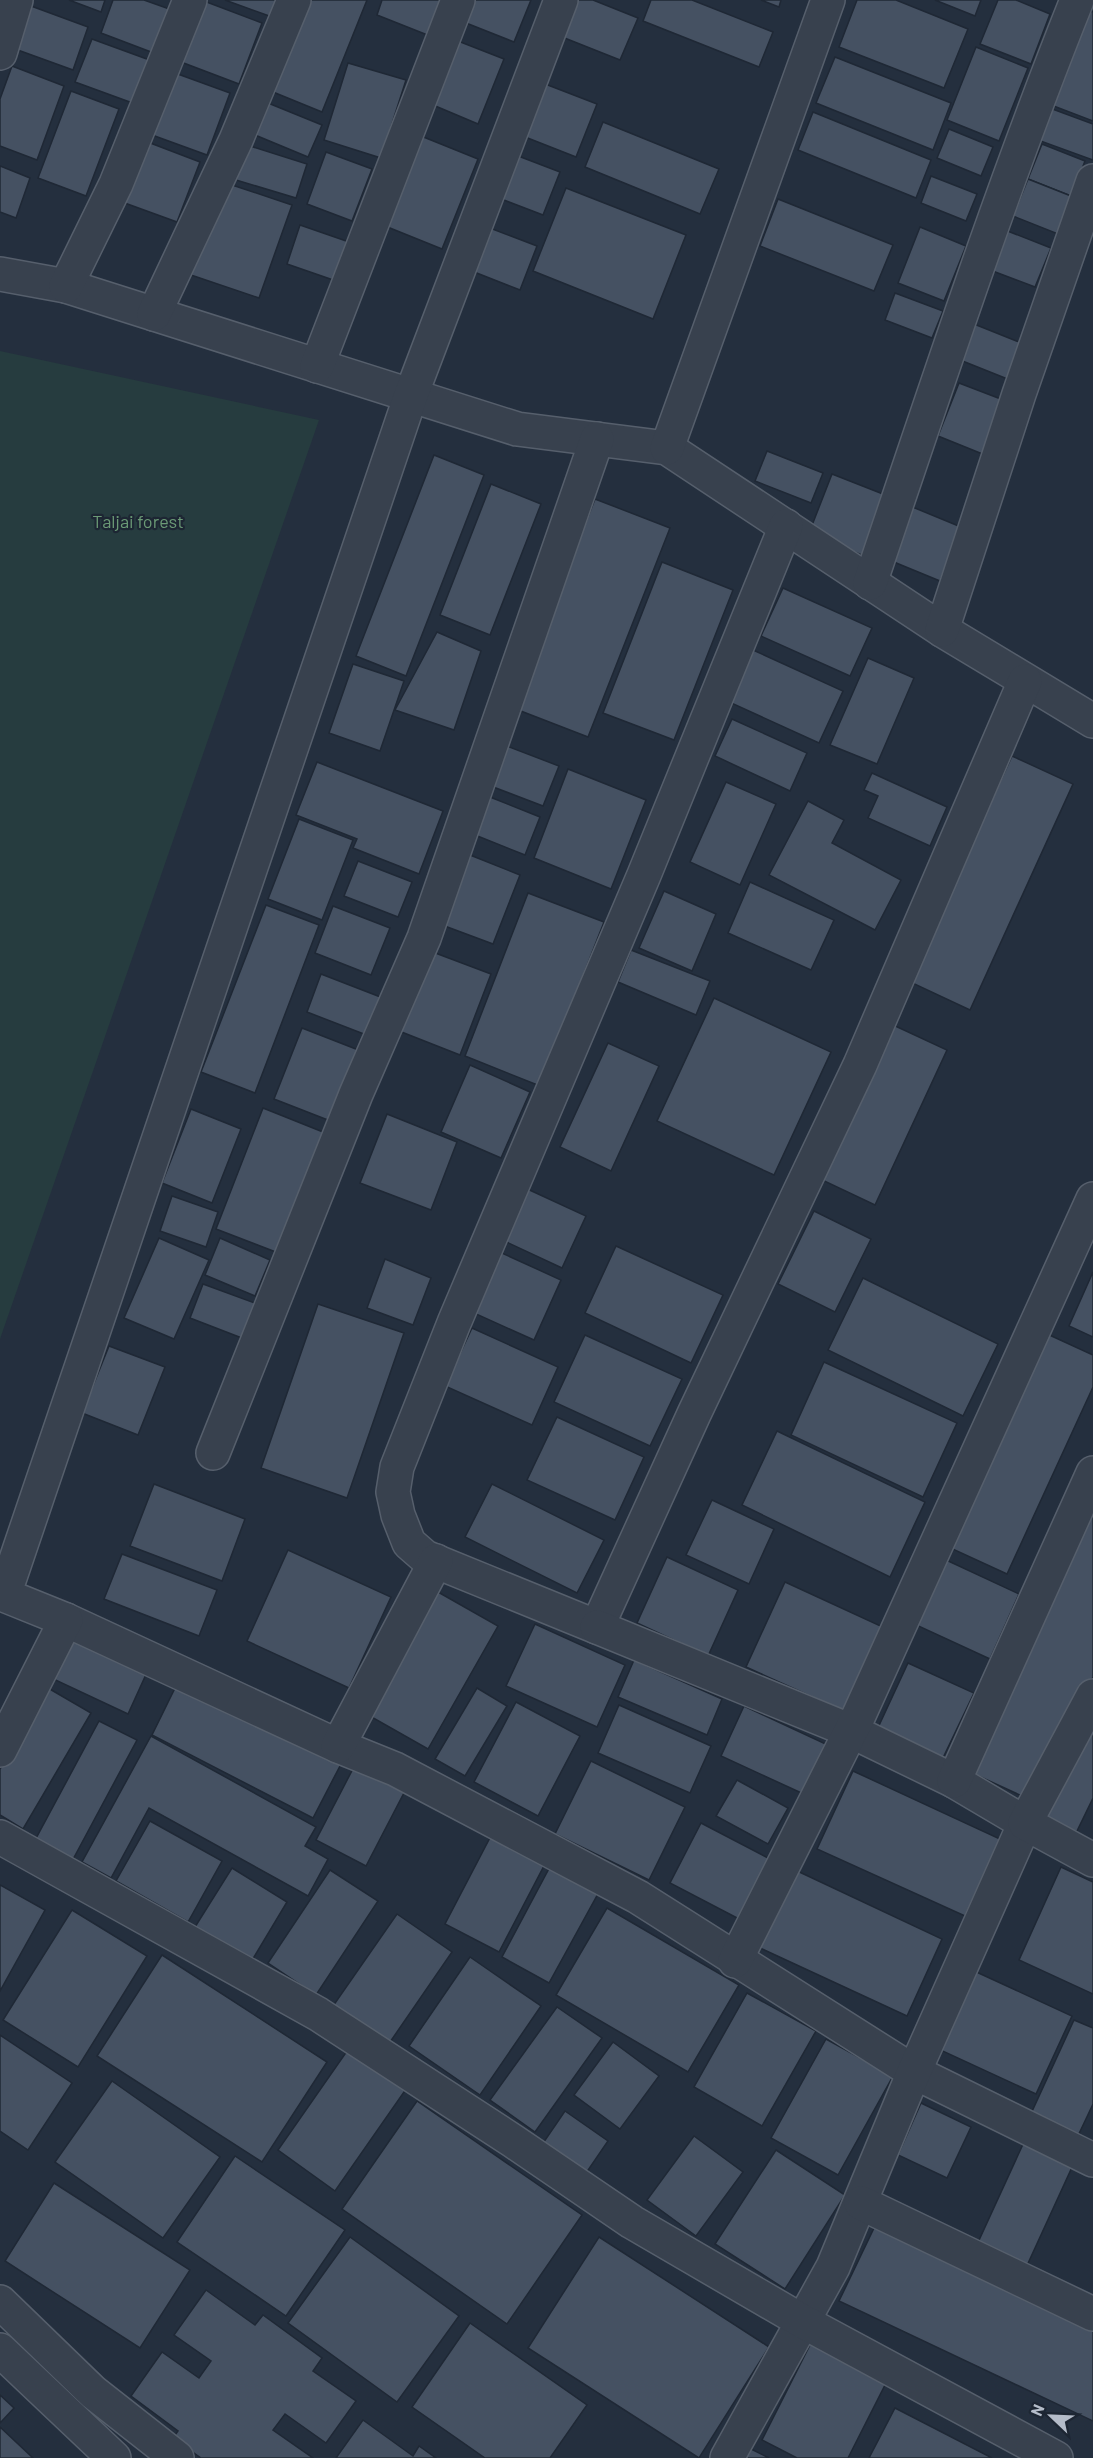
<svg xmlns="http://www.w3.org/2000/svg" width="1093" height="2458" viewBox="0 0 1093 2458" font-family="Barlow,sans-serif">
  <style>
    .green { fill: #263c3f }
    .building { fill: #455162; stroke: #1f2835; stroke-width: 1.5 }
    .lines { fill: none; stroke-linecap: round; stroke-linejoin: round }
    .minor-casing { stroke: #565f6c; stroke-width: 36 }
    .minor { stroke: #38414e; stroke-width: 33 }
    .labels { text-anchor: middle; stroke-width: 4.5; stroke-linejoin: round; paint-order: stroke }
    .park-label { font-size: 18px; fill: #6b9a76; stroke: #1d2633 }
  </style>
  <rect width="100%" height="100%" fill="#242f3e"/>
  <polygon class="green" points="0,351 319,420 0,1339"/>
  <g class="building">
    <polygon points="69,0 105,0 101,12"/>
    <polygon points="113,0 144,0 175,11 159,55 101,33"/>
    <polygon points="225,0 278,0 272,17"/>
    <polygon points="310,0 367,0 322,112 273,92"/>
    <polygon points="382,0 444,0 430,36 377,15"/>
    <polygon points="469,0 531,0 514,42 461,21"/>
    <polygon points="571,0 593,0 638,18 620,60 557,35"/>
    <polygon points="651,0 692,0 773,32 759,67 643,21"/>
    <polygon points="761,0 781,0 779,7"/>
    <polygon points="857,0 896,0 968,29 944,88 839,47"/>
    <polygon points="935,0 981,0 975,16"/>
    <polygon points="998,0 1016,0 1050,14 1031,64 980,44"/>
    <polygon points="204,1 262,23 239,84 181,62"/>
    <polygon points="31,6 88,27 73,70 15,49"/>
    <polygon points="1086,10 1093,12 1093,121 1051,105"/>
    <polygon points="92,39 155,62 138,105 75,82"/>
    <polygon points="458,41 504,59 478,124 433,105"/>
    <polygon points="976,47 1028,68 999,141 947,120"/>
    <polygon points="835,57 951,103 933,150 816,103"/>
    <polygon points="348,63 406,80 381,158 324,140"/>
    <polygon points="12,66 64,86 37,160 0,146 0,99"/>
    <polygon points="175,73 230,93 207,155 152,135"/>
    <polygon points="540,82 597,104 576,157 520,135"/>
    <polygon points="71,91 119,109 86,196 38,178"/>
    <polygon points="268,103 322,125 308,157 255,135"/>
    <polygon points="1047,107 1093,124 1093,160 1035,139"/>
    <polygon points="813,112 931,160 916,198 798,150"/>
    <polygon points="603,122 719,169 700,214 585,167"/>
    <polygon points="949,129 993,147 981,176 937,158"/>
    <polygon points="421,136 478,159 442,249 385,226"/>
    <polygon points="145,141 200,162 177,222 122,202"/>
    <polygon points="1042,144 1085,161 1071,196 1028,179"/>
    <polygon points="247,145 307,164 296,198 236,180"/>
    <polygon points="326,152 372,169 352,221 307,204"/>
    <polygon points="513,154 560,172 543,215 496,197"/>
    <polygon points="0,166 30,178 16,218 0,212"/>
    <polygon points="931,176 977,194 966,221 921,203"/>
    <polygon points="1028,179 1071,196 1068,238 1013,216"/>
    <polygon points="220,181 292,205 259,298 188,274"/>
    <polygon points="566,188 686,235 653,319 533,271"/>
    <polygon points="778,199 893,245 874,291 760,246"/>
    <polygon points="300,225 352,243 339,282 287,264"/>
    <polygon points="482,225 537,246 520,290 464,268"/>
    <polygon points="920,227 966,246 944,301 898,283"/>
    <polygon points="1005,230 1051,248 1035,287 990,270"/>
    <polygon points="895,293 943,311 932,338 885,320"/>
    <polygon points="969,322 1024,344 1010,380 955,358"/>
    <polygon points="959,383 1006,401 985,455 938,436"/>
    <polygon points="767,451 823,473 811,503 755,481"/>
    <polygon points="434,455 484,475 406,676 356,656"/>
    <polygon points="832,474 888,496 864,556 809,533"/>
    <polygon points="491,484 541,504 490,635 440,615"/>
    <polygon points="595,499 670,528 588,737 513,708"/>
    <polygon points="910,506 961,527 940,581 889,560"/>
    <polygon points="662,562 733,590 674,740 603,713"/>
    <polygon points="783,588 872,628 850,676 761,636"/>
    <polygon points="437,632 481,651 454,730 395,710"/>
    <polygon points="753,650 843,691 819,743 729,702"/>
    <polygon points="868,658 914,678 877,764 830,745"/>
    <polygon points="353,664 404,681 380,751 329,733"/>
    <polygon points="732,719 807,753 790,791 715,756"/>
    <polygon points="504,745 559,766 543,806 488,785"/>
    <polygon points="1012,756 1073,784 970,1010 908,981"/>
    <polygon points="317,762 443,811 419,874 353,848 357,839 296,815"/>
    <polygon points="568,769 646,800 611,889 534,858"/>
    <polygon points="872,773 947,807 930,846 868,818 878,796 864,790"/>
    <polygon points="726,782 776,804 740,885 690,862"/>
    <polygon points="490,797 540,817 525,855 475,835"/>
    <polygon points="808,801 844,820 832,843 901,880 875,930 769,875"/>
    <polygon points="299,819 353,840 322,920 268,899"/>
    <polygon points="470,855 520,875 493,944 442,925"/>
    <polygon points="358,861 412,882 398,917 344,896"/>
    <polygon points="750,882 834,920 811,970 728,933"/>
    <polygon points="664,891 716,914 692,971 639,948"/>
    <polygon points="528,893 604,922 540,1086 465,1056"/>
    <polygon points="266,905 319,925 255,1093 201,1072"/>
    <polygon points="333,906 390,928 371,975 315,953"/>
    <polygon points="631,950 710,981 696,1015 618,982"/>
    <polygon points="430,951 491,974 460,1055 399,1031"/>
    <polygon points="321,974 383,998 369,1036 307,1012"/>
    <polygon points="714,998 831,1052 774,1175 657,1121"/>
    <polygon points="891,1024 947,1050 875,1205 820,1179"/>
    <polygon points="302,1028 361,1051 333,1122 274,1099"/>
    <polygon points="608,1043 659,1066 611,1171 560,1147"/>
    <polygon points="470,1065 530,1092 501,1158 441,1132"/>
    <polygon points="263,1108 328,1134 281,1254 216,1229"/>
    <polygon points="191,1109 241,1129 212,1203 162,1183"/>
    <polygon points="387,1114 457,1142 431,1210 360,1183"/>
    <polygon points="523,1187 586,1216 562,1268 500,1239"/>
    <polygon points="172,1196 218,1212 206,1247 160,1231"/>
    <polygon points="814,1211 871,1239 835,1312 778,1284"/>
    <polygon points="159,1238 209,1260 174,1339 124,1318"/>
    <polygon points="220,1238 270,1260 255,1296 205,1275"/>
    <polygon points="616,1246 723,1295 691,1363 585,1313"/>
    <polygon points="493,1249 561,1280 534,1340 465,1309"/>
    <polygon points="385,1259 431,1278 413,1325 367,1308"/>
    <polygon points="1093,1272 1093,1337 1069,1326"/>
    <polygon points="863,1278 998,1344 963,1416 828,1350"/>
    <polygon points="203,1284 260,1305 247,1340 190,1318"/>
    <polygon points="318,1304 404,1333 347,1498 261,1468"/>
    <polygon points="472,1328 558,1367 532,1425 445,1386"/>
    <polygon points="1045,1333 1093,1355 1093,1387 1007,1574 946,1546"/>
    <polygon points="585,1335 682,1379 650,1446 554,1402"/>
    <polygon points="109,1346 165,1367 138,1435 82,1413"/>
    <polygon points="824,1362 957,1423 923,1497 791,1435"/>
    <polygon points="557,1417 644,1457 615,1520 527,1480"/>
    <polygon points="777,1431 925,1502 890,1577 742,1505"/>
    <polygon points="154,1484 245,1519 222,1581 130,1546"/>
    <polygon points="492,1484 604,1540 577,1593 465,1537"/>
    <polygon points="712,1500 774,1529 749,1584 686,1555"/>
    <polygon points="1093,1511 1093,1677 1035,1802 972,1773"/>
    <polygon points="288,1550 391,1597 349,1688 247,1641"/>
    <polygon points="122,1554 217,1590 199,1636 104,1599"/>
    <polygon points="667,1557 738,1590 708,1656 637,1623"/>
    <polygon points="944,1559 1019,1594 990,1659 914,1624"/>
    <polygon points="785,1582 885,1628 846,1712 746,1667"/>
    <polygon points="438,1592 498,1626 428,1749 368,1715"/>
    <polygon points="535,1624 625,1665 597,1727 506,1686"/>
    <polygon points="69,1633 148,1670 128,1714 49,1677"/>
    <polygon points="634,1660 722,1699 707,1735 618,1697"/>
    <polygon points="908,1663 974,1693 941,1762 876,1732"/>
    <polygon points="179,1680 341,1764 313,1818 152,1735"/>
    <polygon points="48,1688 91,1713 23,1829 0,1815 0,1769"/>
    <polygon points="477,1688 507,1706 465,1776 435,1759"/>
    <polygon points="516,1702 580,1736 538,1816 474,1782"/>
    <polygon points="619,1705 711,1746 690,1793 598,1753"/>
    <polygon points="744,1706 830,1746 808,1796 721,1756"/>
    <polygon points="99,1721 137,1740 71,1863 33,1844"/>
    <polygon points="1079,1727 1093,1733 1093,1798 1076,1833 1038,1815"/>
    <polygon points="151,1736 316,1827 305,1846 328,1859 308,1896 149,1808 111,1878 82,1862"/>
    <polygon points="357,1761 407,1787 366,1866 316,1840"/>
    <polygon points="591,1761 685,1807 649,1880 555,1834"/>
    <polygon points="853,1771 1000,1839 965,1916 817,1849"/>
    <polygon points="737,1780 788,1808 768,1844 716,1816"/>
    <polygon points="150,1821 222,1861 188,1922 116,1881"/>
    <polygon points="701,1823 770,1859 739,1919 670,1883"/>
    <polygon points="493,1832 547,1860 499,1952 445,1924"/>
    <polygon points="552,1863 600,1890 549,1983 502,1957"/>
    <polygon points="1061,1867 1093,1882 1093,1994 1019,1960"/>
    <polygon points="232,1868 287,1902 251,1962 195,1927"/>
    <polygon points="793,1869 942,1939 907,2016 758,1947"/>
    <polygon points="330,1870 378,1901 316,1995 268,1963"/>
    <polygon points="0,1885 45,1910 0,1991"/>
    <polygon points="607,1908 739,1985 688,2072 556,1995"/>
    <polygon points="72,1910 147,1956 78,2067 3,2020"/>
    <polygon points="397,1914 452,1952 388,2045 333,2006"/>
    <polygon points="162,1955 327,2062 262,2162 97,2056"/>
    <polygon points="470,1957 541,2006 480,2095 409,2046"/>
    <polygon points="972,1970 1072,2016 1036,2094 936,2048"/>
    <polygon points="747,1993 816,2031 762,2126 694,2087"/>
    <polygon points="557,2007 602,2038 535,2132 490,2100"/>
    <polygon points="1074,2020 1093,2028 1093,2104 1076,2140 1029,2118"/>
    <polygon points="0,2035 72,2083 28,2150 0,2131"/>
    <polygon points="826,2039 893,2076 838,2175 771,2138"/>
    <polygon points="354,2041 411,2082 335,2191 278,2150"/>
    <polygon points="613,2042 659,2076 620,2129 574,2095"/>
    <polygon points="112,2081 220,2157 163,2238 55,2162"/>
    <polygon points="417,2101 582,2215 507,2324 342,2209"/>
    <polygon points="921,2103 971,2127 947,2178 898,2155"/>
    <polygon points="565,2111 608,2141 582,2179 539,2149"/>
    <polygon points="694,2136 743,2172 696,2236 647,2200"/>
    <polygon points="1024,2142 1073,2165 1024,2272 975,2249"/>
    <polygon points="776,2150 845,2195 785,2289 715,2244"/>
    <polygon points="235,2156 345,2230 286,2316 177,2242"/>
    <polygon points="54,2183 190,2270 140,2348 5,2261"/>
    <polygon points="875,2226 1093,2330 1093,2421 839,2301"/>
    <polygon points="350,2237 459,2316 397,2402 288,2323"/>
    <polygon points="599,2237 769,2347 699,2458 528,2348"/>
    <polygon points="206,2290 255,2325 263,2315 322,2358 313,2371 356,2401 326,2443 285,2414 273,2430 313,2458 201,2458 173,2438 178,2431 131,2396 162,2352 199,2378 211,2361 174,2335"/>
    <polygon points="470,2323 587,2405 550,2458 485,2458 412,2407"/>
    <polygon points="812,2341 888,2379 848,2458 797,2458 762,2440"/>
    <polygon points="0,2395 14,2408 0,2423"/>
    <polygon points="895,2408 992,2458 869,2458"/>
    <polygon points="363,2420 413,2456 419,2446 436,2458 336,2458"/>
    <polygon points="0,2427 33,2458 0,2458"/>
    <polygon points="749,2448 769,2458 744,2458"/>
  </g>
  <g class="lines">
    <g class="minor-casing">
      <g id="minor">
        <polyline points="0,53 16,0"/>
        <polyline points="0,274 66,286 517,429 667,448 942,630 1093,721"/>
        <polyline points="66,286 116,184 190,0"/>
        <polyline points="154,314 236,140 294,0"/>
        <polyline points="317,366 458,0"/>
        <polyline points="667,448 828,0"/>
        <polyline points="786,526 644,875 454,1323 397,1467 393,1492 398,1515 409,1543 425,1557 597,1627 694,1414 860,1065 1025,681"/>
        <path d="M870 583C936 388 1000 192 1077 0"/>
        <polyline points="942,630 1019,394 1093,181"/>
        <polyline points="213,1453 356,1094 424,938 597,439"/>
        <polyline points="66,1620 338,1746 395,1769 638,1897 914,2072 1093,2160"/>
        <polyline points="597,1627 851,1731 954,1781 1025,1823 914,2072 833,2267 727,2458"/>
        <polyline points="1093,1696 1025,1823 1093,1860"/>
        <polyline points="338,1746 436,1561"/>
        <polyline points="0,1750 66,1620 4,1595 411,395 561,0"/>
        <polyline points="954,1781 1093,1473"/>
        <polyline points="0,1837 318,2014 513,2141 632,2222 802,2321 1056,2458"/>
        <polyline points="735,1961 859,1715 1093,1199"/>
        <polyline points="861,2203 1093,2314"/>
        <polyline points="0,2302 93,2392 177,2458"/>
        <polyline points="0,2350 114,2458"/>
      </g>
    </g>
    <use href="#minor" class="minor"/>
  </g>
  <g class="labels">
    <g class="park-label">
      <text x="138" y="528">Taljai forest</text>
    </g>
  </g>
  <g transform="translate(1051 2416) rotate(293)" stroke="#1d2633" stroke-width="4.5" paint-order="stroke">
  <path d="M0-4.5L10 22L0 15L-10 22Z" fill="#b4bcc9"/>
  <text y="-9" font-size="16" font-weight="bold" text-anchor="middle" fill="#b4bcc9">N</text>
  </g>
</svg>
